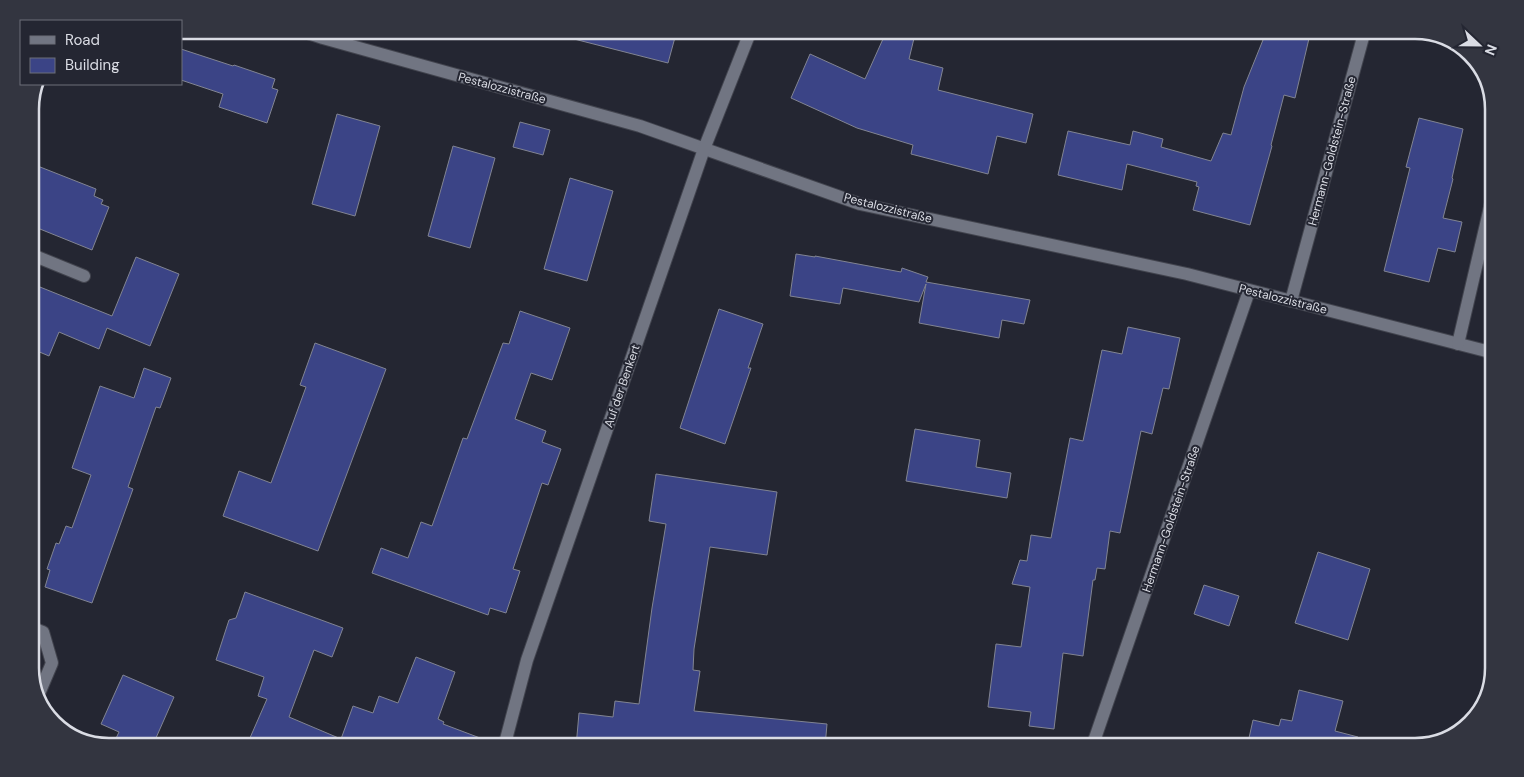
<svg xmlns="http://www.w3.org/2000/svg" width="1524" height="777" viewBox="0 0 1524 777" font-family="'DM Sans',sans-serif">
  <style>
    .building { fill: #3b4486; stroke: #818492 }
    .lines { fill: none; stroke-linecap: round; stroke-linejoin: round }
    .street-casing { stroke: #42444e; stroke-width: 14 }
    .street { stroke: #717582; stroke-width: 12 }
    .labels { text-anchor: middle; stroke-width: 4; stroke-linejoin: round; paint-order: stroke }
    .street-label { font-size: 12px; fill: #dadce4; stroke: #242632 }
    .rim { fill: none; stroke: #dadce4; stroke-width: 2.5 }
  </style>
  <rect width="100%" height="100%" fill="#242632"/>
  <g class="building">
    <polygon points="576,30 677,30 668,63 574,39"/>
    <polygon points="887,30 916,30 909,59 943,68 938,90 1033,114 1026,143 997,136 988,174 911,154 913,145 857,128 791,98 810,54 865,79"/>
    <polygon points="1267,30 1311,30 1295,98 1284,95 1271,145 1272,146 1250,225 1193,210 1199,187 1196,186 1197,182 1127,164 1122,190 1058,175 1068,131 1130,145 1133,131 1163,139 1161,147 1211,161 1223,133 1231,135 1244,87"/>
    <polygon points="181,49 233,66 234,65 275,79 272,88 278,90 267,123 219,107 223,94 181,80"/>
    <polygon points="337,114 380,126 355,216 312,204"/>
    <polygon points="1419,118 1463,129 1452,178 1453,179 1443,218 1462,222 1455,252 1438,248 1429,282 1384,271 1410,168 1406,167"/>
    <polygon points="520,122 550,130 543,155 513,147"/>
    <polygon points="453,146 495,158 470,248 428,236"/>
    <polygon points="30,163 96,189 94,196 103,200 101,204 109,207 92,250 30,225"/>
    <polygon points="570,178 613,191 587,281 544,269"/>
    <polygon points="796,254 815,257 815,256 901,272 902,268 928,277 926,282 1030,300 1024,324 1002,320 999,338 919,323 926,284 919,302 843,288 840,304 790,296"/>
    <polygon points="136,257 179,274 150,346 107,328 99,349 59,332 49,356 30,348 30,283 112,316"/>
    <polygon points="719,309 763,324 748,368 751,368 725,444 680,428"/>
    <polygon points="520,311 570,328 552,380 531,373 515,419 546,431 542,442 561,449 548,485 542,483 513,569 520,571 506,613 490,608 488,615 372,573 381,548 408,558 421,522 432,526 463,438 467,439 503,343 509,344"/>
    <polygon points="1128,327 1180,338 1169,389 1163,388 1152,434 1141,431 1120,533 1110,531 1105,569 1097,568 1095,580 1093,580 1083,656 1063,653 1054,729 1029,726 1031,712 988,707 996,644 1021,647 1030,587 1012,584 1020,560 1027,561 1031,535 1051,538 1070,438 1083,441 1102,350 1122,354"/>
    <polygon points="315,343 386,369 318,551 223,516 239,471 271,483 306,387 300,385"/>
    <polygon points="144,368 171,378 160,408 156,407 128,487 133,489 92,603 45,587 50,570 47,569 56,543 59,544 66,526 72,528 91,475 72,468 100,386 134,398"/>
    <polygon points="915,429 980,440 976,467 1011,473 1007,498 906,481"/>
    <polygon points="656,474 777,492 767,555 710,547 694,649 693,670 700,671 694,711 827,724 825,747 576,747 579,713 613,717 615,701 639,704 652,608 666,524 649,521"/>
    <polygon points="1318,552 1370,569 1348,640 1295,623"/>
    <polygon points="1204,585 1239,596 1229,626 1194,614"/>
    <polygon points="245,592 343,628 332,657 314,650 289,717 341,739 353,706 373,713 379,696 398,703 416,657 455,672 438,719 444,722 443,724 496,744 496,747 246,747 267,699 258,696 264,677 216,660 229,620 236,618"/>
    <polygon points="123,675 174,697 152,747 112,747 119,732 101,724"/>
    <polygon points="1299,690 1343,701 1335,731 1358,737 1357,747 1247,747 1253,720 1279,726 1281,719 1292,721"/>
  </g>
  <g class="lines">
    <g class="street-casing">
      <g id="street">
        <polyline points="299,30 323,38 640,126 860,204 1187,274 1494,353"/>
        <polyline points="30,254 84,276"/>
        <polyline points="1291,301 1365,30"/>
        <polyline points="1458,344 1494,190"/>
        <polyline points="30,627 43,632 52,663 38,696"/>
        <polyline points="504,747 527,660 704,149 751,30"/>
        <polyline points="1092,747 1249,291"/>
      </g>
    </g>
    <use href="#street" class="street"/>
  </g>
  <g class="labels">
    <g class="street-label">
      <text transform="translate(502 88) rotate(15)" y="4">Pestalozzistraße</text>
      <text transform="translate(1332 151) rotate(-75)" y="4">Hermann-Goldstein-Straße</text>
      <text transform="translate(888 208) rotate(14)" y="4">Pestalozzistraße</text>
      <text transform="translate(1283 299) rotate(14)" y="4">Pestalozzistraße</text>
      <text transform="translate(622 386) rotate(-71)" y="4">Auf der Benkert</text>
      <text transform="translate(1171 519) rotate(-71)" y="4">Hermann-Goldstein-Straße</text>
    </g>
  </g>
  <path d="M0 0H1524V777H0ZM109 39H1415A70 70 0 0 1 1485 109V668A70 70 0 0 1 1415 738H109A70 70 0 0 1 39 668V109A70 70 0 0 1 109 39Z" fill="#333540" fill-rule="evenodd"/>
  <path class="rim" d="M109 39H1415A70 70 0 0 1 1485 109V668A70 70 0 0 1 1415 738H109A70 70 0 0 1 39 668V109A70 70 0 0 1 109 39Z"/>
  <rect x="20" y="20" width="162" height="65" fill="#242632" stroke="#6d6f79"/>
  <rect x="30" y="36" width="25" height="8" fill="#717582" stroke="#6d6f79"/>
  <text x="65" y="45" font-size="15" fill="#dadce4">Road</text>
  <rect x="30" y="58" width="25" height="15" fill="#3b4486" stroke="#6d6f79"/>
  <text x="65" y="70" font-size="15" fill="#dadce4">Building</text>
  <g transform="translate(1479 45) rotate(112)" stroke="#242632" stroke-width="4" paint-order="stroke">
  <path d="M0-4L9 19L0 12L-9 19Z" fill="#dadce4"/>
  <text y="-8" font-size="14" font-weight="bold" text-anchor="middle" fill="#dadce4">N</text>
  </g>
</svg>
